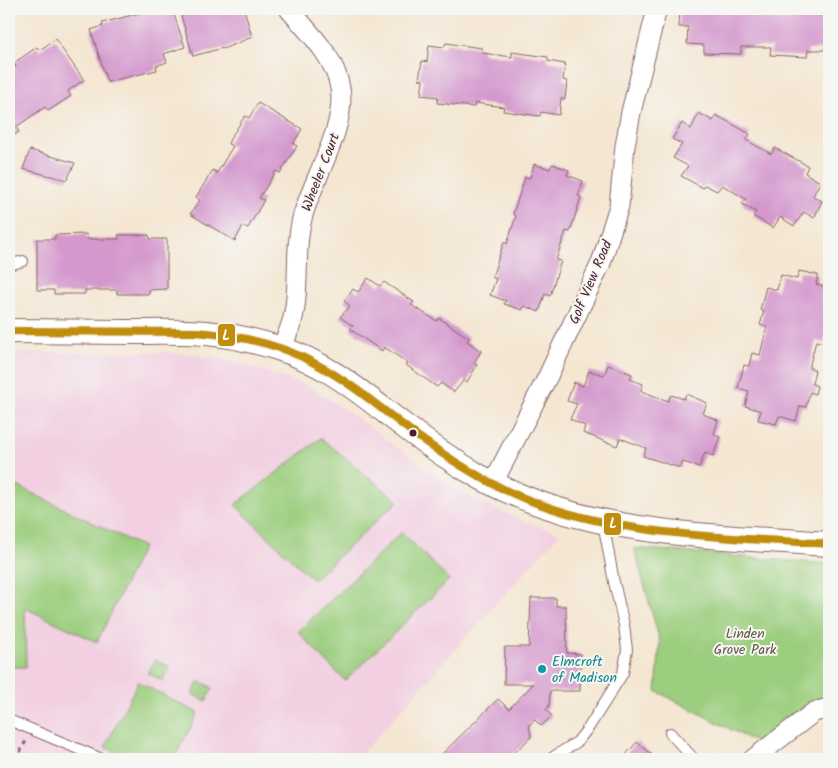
<svg xmlns="http://www.w3.org/2000/svg" width="838" height="768" viewBox="0 0 838 768" font-family="Kalam,sans-serif">
  <style>
    .built { fill: #f2cfe1 }
    .green { fill: #9bce7e; stroke: #727654 }
    .building { fill: #d498cd }
    .lines { fill: none; stroke-linecap: round; stroke-linejoin: round }
    .service-casing { stroke: #866565; stroke-width: 12 }
    .minor-casing { stroke: #866565; stroke-width: 21 }
    .tertiary-casing { stroke: #866565; stroke-width: 26 }
    .path { stroke: #866565; stroke-width: 3; stroke-dasharray: 4 4; stroke-linecap: butt }
    .service { stroke: #fff; stroke-width: 10 }
    .minor { stroke: #fff; stroke-width: 19 }
    .tertiary { stroke: #fff; stroke-width: 24 }
    .bus-1-casing { stroke: #f6f6f2; stroke-width: 11 }
    .bus-1 { stroke: #c08d0f; stroke-width: 8 }
    .bus-dot { fill: #4a1f2b; stroke: #f6f6f2; stroke-width: 2 }
    .culture-dot { fill: #0f9aa8; stroke: #f6f6f2; stroke-width: 2 }
    .labels { text-anchor: middle; stroke-width: 4; stroke-linejoin: round; paint-order: stroke }
    .street-label { font-size: 14px; fill: #4a1f2b; stroke: #f6f6f2 }
    .park-label { font-size: 14px; fill: #625444; stroke: #f6f6f2 }
    .culture-label { font-size: 14px; fill: #0d838f; stroke: #f6f6f2; text-anchor: start }
    .line-badge { stroke: #f6f6f2; stroke-width: 2 }
    .badge-label { font-size: 14px; text-anchor: middle; font-weight: bold; fill: #fff }
  </style>
  <rect width="100%" height="100%" fill="#f6f6f2"/>
  <filter id="ink" filterUnits="userSpaceOnUse"><feTurbulence type="fractalNoise" baseFrequency=".02" numOctaves="2"/><feDisplacementMap in="SourceGraphic" scale="10" xChannelSelector="R" yChannelSelector="G"/><feConvolveMatrix kernelMatrix="1 2 1 2 8 2 1 2 1" color-interpolation-filters="sRGB"/></filter>
  <filter id="wash" filterUnits="userSpaceOnUse"><feTurbulence type="fractalNoise" baseFrequency=".0096" numOctaves="4" result="noise"/><feDisplacementMap in="SourceGraphic" scale="20" xChannelSelector="R" yChannelSelector="G"/><feGaussianBlur stdDeviation="1.12" result="paint"/><feColorMatrix in="noise" values="0 0 0 0 0 0 0 0 0 0 0 0 0 0 0 0 0 1.4 0 .05"/><feComposite in="paint" operator="in"/></filter>
  <g filter="url(#wash)">
    <rect width="100%" height="100%" fill="#f4e6d1"/>
    <polygon class="built" points="160,352 216,357 257,369 308,386 357,418 459,492 520,520 560,533 357,759 9,759 9,353"/>
    <g class="green">
      <polygon points="321,438 398,501 313,580 235,505"/>
      <polygon points="9,482 143,547 97,642 25,608 26,667 9,667"/>
      <polygon points="402,532 449,580 345,681 298,632"/>
      <polygon points="634,548 829,564 829,698 755,742 656,691 660,642"/>
      <polygon points="155,660 170,667 163,681 148,673"/>
      <polygon points="199,681 213,688 206,701 192,694"/>
      <polygon points="138,682 198,713 174,759 128,759 105,747"/>
    </g>
    <g id="blocks">
      <g class="building">
        <polygon points="155,9 172,9 185,47 164,54 167,62 156,66 157,70 107,82 91,30 103,26 102,23"/>
        <polygon points="179,9 244,9 252,37 223,49 223,48 193,56"/>
        <polygon points="680,9 827,9 827,16 829,16 829,33 826,33 825,50 808,50 807,57 770,55 771,47 741,47 741,54 704,53 704,45 687,44 688,27 679,27"/>
        <polygon points="55,39 84,80 68,91 71,96 48,111 45,107 16,127 19,132 9,139 9,72 16,67 14,63 37,47 40,50"/>
        <polygon points="446,43 482,48 482,53 512,57 512,52 548,57 548,61 565,64 563,80 567,81 565,99 561,98 559,115 541,112 540,116 503,111 504,107 475,103 474,107 437,103 438,97 421,95 423,80 419,79 422,61 427,62 429,45 444,47"/>
        <polygon points="258,103 302,129 293,144 297,146 280,173 276,171 259,198 264,200 248,228 243,226 235,241 190,214 200,200 196,197 213,170 217,173 233,146 228,144 230,139 245,116 249,118"/>
        <polygon points="699,113 713,121 716,115 750,134 746,140 771,154 775,148 808,166 805,173 820,182 813,196 822,201 814,218 804,212 794,226 780,217 773,228 753,216 756,212 742,204 746,199 722,185 717,191 705,185 703,188 681,176 688,166 673,158 682,144 672,139 682,123 691,129"/>
        <polygon points="30,150 75,163 67,180 23,169"/>
        <polygon points="534,164 550,169 552,164 569,170 567,175 583,181 578,196 581,197 570,232 566,231 556,260 561,261 550,296 545,294 539,312 524,306 522,310 504,304 506,301 490,295 496,279 492,277 504,242 507,244 516,216 513,214 525,177 530,178"/>
        <polygon points="86,234 87,239 119,239 118,235 149,235 150,239 167,239 167,289 149,290 149,294 117,294 117,290 85,290 85,294 54,294 54,290 37,290 37,239 55,239 55,235"/>
        <polygon points="799,271 818,275 816,284 829,288 827,305 829,305 829,328 828,328 824,343 816,341 809,368 815,370 812,384 817,386 815,394 810,392 806,407 800,406 796,421 779,416 776,424 758,420 761,411 745,406 749,391 738,388 744,365 749,366 752,353 760,355 767,327 760,325 764,311 760,310 766,287 777,290 781,275 797,279"/>
        <polygon points="368,278 380,286 384,282 414,302 411,305 437,321 439,318 469,338 467,341 481,351 474,363 477,365 467,382 464,380 454,392 441,383 437,387 406,365 408,363 384,347 382,351 350,329 353,326 340,317 350,306 344,301 353,289 358,292"/>
        <polygon points="608,365 632,374 630,379 643,384 641,391 668,401 671,395 684,399 686,394 707,403 703,414 718,420 714,434 720,437 713,456 705,453 699,467 683,462 680,468 643,456 646,448 620,438 617,446 583,433 585,426 570,419 577,404 567,401 574,382 583,386 589,371 604,375"/>
        <polygon points="531,598 556,598 556,606 566,606 567,653 581,654 580,691 550,691 549,706 546,710 552,716 541,726 535,720 529,725 531,737 508,759 437,759 498,699 509,709 533,684 504,684 505,647 529,647"/>
        <polygon points="637,742 657,759 622,759"/>
      </g>
    </g>
  </g>
  <g filter="url(#ink)">
    <use href="#blocks" fill-opacity="0" stroke="#866565" stroke-width="1"/>
    <g class="lines">
      <g class="service-casing">
        <g id="service">
          <polyline points="9,265 23,261"/>
          <polyline points="9,720 102,759"/>
          <polyline points="670,733 694,759"/>
          <polyline points="550,759 577,742 589,727 623,673 627,650 624,625 614,582 603,522"/>
        </g>
      </g>
      <g class="minor-casing">
        <g id="minor">
          <path d="M281 349C286 338 292 325 294 313 300 280 294 247 303 215 314 177 347 126 340 88 335 56 308 32 289 9"/>
          <polyline points="493,483 548,376 601,263 619,206 625,146 631,112 657,9"/>
          <polyline points="753,759 814,712 829,708"/>
        </g>
      </g>
      <g class="tertiary-casing">
        <path id="tertiary" d="M9 331C48 331 87 332 127 332 153 332 180 331 206 333 230 335 255 341 278 348 331 364 368 399 411 431 433 448 456 463 480 477 589 537 709 535 829 544"/>
      </g>
      <polyline class="path" points="16,759 26,741"/>
      <use href="#service" class="service"/>
      <use href="#minor" class="minor"/>
      <use href="#tertiary" class="tertiary"/>
      <g class="bus-1-casing">
        <path id="bus-1" d="M9 331 196 332C237 335 280 344 316 364 354 384 386 413 420 438 452 461 485 482 521 497 617 537 726 537 829 544"/>
      </g>
      <use href="#bus-1" class="bus-1"/>
    </g>
  </g>
  <circle class="bus-dot" cx="413" cy="433" r="4.5"/>
  <circle class="culture-dot" cx="542" cy="669" r="5"/>
  <g class="labels">
    <g class="street-label">
      <text transform="translate(320 172) rotate(-69)" y="5">Wheeler Court</text>
      <text transform="translate(590 282) rotate(-67)" y="5">Golf View Road</text>
    </g>
    <g class="park-label">
      <text x="745" y="638">Linden<tspan x="745" dy="16">Grove Park</tspan></text>
    </g>
    <g class="culture-label">
      <text x="552" y="666">Elmcroft<tspan x="552" dy="16">of Madison</tspan></text>
    </g>
  </g>
  <g class="line-badge">
    <rect x="217" y="323" width="19" height="24" rx="5" fill="#c08d0f"/>
    <rect x="603" y="512" width="19" height="24" rx="5" fill="#c08d0f"/>
  </g>
  <g class="badge-label">
    <text x="226" y="340">L</text>
    <text x="613" y="528">L</text>
  </g>
  <rect width="838" height="768" fill="none" stroke="#f6f6f2" stroke-width="30"/>
</svg>
